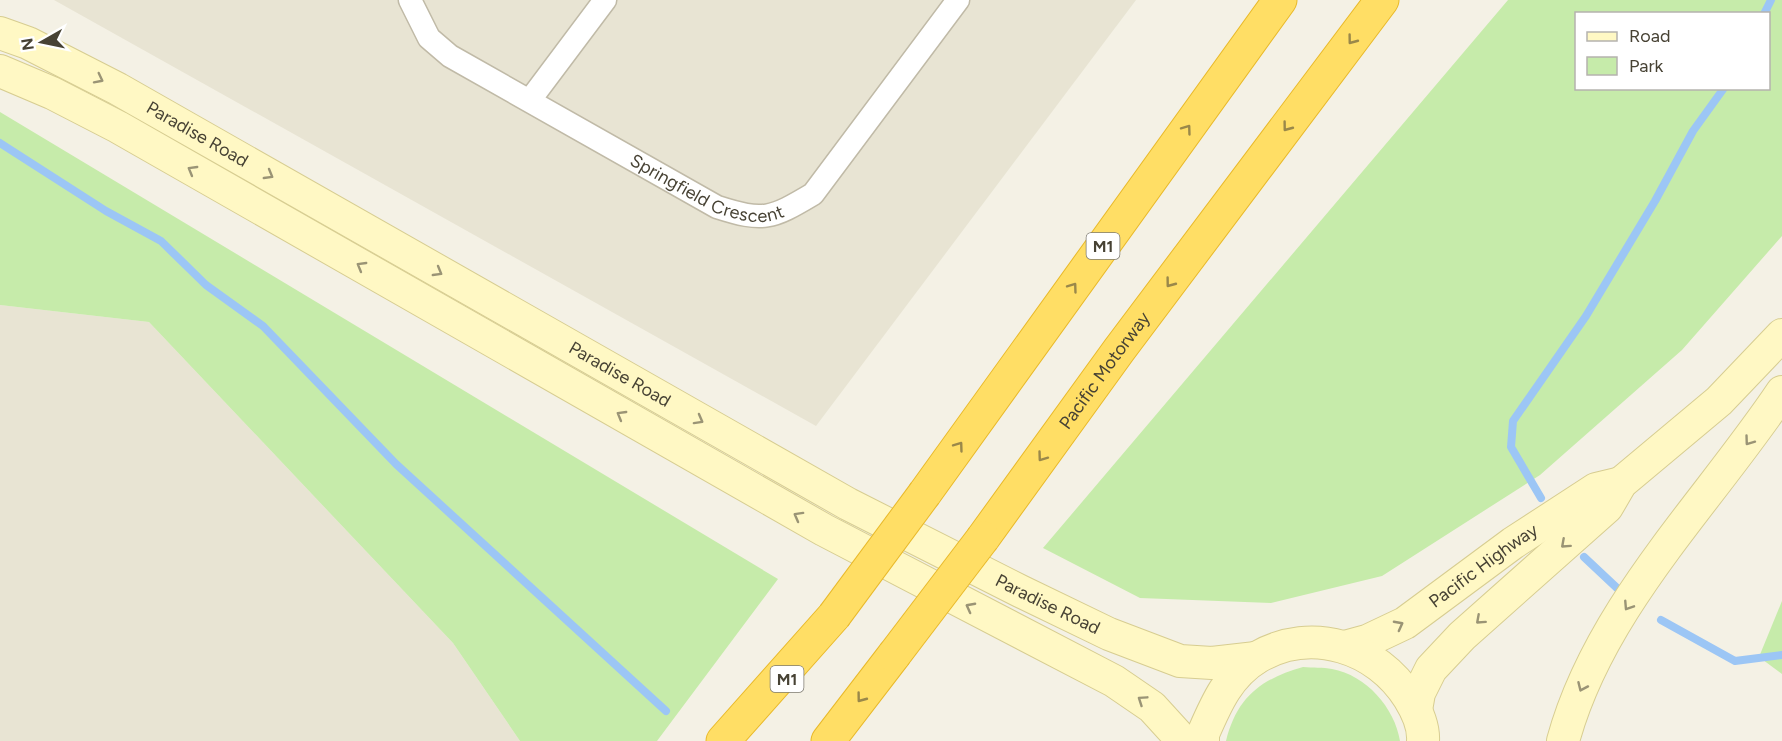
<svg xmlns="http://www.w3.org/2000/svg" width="1782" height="741" viewBox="0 0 1782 741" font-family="Figtree,sans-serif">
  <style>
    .residential { fill: #e8e4d3 }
    .green { fill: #c6ebaa; fill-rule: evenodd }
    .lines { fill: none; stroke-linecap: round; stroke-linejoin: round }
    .stream { stroke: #9cc6f5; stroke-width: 8 }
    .minor-casing { stroke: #c0baa7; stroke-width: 25 }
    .secondary-casing { stroke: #d7cd91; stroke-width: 34 }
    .motorway-casing { stroke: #e9b92a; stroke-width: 35 }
    .minor { stroke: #fff; stroke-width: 22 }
    .secondary { stroke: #fff8c4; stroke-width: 32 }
    .motorway { stroke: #ffde65; stroke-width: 33 }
    .motorway-bridge-casing { stroke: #e9b92a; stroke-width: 35; stroke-linecap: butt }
    .motorway-bridge { stroke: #ffde65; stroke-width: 33 }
    .oneway { stroke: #9a884a }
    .oneway2 { stroke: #9a9475 }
    .labels { text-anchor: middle; stroke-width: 5; stroke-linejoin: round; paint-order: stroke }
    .shield { fill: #fff; stroke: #7e7b71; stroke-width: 1.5 }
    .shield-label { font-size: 16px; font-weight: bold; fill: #474234 }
    .street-label { font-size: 18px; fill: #474234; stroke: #fff }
  </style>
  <rect width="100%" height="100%" fill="#f4f1e5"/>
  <g class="residential">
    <polygon points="54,0 1136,0 816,426"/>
    <polygon points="0,305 149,322 453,643 520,741 0,741"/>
  </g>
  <g class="green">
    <path d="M1508 0H1782V236L1682 350 1540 475 1382 576 1271 603 1140 598 1043 548ZM1576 14H1768V88H1576Z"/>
    <polygon points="0,112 778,579 657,741 520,741 453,643 149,322 0,305"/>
    <polygon points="1782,601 1782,674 1759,657"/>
    <path d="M1303 667C1313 668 1323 667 1332 669 1366 675 1395 708 1400 741H1226C1237 697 1261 679 1303 667Z"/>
  </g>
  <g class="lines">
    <g class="stream">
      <polyline points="1764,14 1771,0"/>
      <polyline points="0,143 106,211 161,241 206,285 263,326 396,464 666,711"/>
      <polyline points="1541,498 1511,447 1513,421 1586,316 1655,201 1693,131 1724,88"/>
      <polyline points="1584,557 1617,588"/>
      <polyline points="1661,620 1735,661 1782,655"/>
    </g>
    <g class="minor-casing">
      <g id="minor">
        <path id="s1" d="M410 0 429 38 450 56 717 207C764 222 771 219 813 194L958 0"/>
        <polyline points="530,100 605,0"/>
      </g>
    </g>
    <g class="secondary-casing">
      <g id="secondary">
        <path id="s2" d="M0 33 28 43 118 89 848 504 1020 591 1109 634 1180 661 1212 663 1256 658"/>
        <polyline points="0,71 52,93 118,127 824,530 1114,681 1152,707 1183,741"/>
        <path id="s3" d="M1345 647 1367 641 1405 623 1513 543 1596 489 1621 483"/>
        <polyline points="1416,710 1419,693 1431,669 1462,636 1607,507 1621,483 1719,401 1782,335"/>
        <path d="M1203 741V734C1216 704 1228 675 1258 657 1312 626 1377 647 1409 698 1417 711 1424 726 1423 741"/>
        <path d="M1563 741C1599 608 1707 504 1782 392"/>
      </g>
    </g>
    <g class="motorway-casing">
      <g id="motorway">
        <polyline points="925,493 1280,0"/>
        <path id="s4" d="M983 538 1119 350 1382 0"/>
        <polyline points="723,741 834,616"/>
        <polyline points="828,741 894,655"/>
      </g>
    </g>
    <use href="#minor" class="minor"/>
    <use href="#secondary" class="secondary"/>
    <use href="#motorway" class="motorway"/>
    <g class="motorway-bridge-casing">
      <g id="motorway-bridge">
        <polyline points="834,616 925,493"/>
        <polyline points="894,655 983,538"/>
      </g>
    </g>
    <use href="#motorway-bridge" class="motorway-bridge"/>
  </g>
  <defs><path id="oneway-chevron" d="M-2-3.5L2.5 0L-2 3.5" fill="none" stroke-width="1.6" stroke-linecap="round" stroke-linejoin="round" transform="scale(1.5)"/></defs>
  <g class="oneway">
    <use href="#oneway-chevron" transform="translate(1352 40) rotate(127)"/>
    <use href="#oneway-chevron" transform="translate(1287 127) rotate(127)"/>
    <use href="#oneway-chevron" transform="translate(1187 129) rotate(-54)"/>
    <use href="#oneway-chevron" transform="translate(1170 283) rotate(127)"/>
    <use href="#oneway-chevron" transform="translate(1073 287) rotate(-54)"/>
    <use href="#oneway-chevron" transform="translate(959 446) rotate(-54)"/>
    <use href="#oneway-chevron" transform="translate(1042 457) rotate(126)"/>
    <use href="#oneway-chevron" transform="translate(861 698) rotate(127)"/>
  </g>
  <g class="oneway2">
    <use href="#oneway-chevron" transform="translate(99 79) rotate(27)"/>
    <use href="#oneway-chevron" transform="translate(192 170) rotate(-150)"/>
    <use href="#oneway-chevron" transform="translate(269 175) rotate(30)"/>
    <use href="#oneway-chevron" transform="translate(361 266) rotate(-150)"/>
    <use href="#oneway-chevron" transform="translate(438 272) rotate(30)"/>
    <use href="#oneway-chevron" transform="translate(621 415) rotate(-150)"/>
    <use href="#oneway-chevron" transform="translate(699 420) rotate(29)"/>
    <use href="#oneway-chevron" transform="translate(1749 441) rotate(126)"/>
    <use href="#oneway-chevron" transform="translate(798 516) rotate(-151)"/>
    <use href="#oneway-chevron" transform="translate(1565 544) rotate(138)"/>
    <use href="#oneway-chevron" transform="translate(1628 606) rotate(123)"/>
    <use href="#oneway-chevron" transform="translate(970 607) rotate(-152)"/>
    <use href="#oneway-chevron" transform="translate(1480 620) rotate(138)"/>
    <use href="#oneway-chevron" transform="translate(1399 625) rotate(-28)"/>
    <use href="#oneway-chevron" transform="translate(1582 687) rotate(114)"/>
    <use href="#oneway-chevron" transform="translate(1142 700) rotate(-146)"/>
  </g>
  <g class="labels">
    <g class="shield">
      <rect x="1086.5" y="233" width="33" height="26" rx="4.5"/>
      <rect x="770.5" y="666" width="33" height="26" rx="4.5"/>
    </g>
    <g class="shield-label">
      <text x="1103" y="252">M1</text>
      <text x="787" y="685">M1</text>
    </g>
    <g class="street-label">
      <text dy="6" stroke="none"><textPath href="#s2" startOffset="222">Paradise Road</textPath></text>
      <text dy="6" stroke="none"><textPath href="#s1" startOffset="362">Springfield Crescent</textPath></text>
      <text dy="6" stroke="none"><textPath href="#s4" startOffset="207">Pacific Motorway</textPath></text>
      <text dy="6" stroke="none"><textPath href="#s2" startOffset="708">Paradise Road</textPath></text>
      <text dy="6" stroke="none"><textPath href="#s3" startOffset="162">Pacific Highway</textPath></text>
      <text dy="6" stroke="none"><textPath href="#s2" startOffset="1194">Paradise Road</textPath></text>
    </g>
  </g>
  <rect x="1575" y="12" width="195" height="78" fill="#ffffff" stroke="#b5b3ae" stroke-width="1.5"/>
  <rect x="1587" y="32" width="30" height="9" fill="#fff8c4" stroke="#b5b3ae" stroke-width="1.5"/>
  <text x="1629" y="42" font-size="18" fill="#474234">Road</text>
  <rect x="1587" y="57" width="30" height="18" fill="#c6ebaa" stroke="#b5b3ae" stroke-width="1.5"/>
  <text x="1629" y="72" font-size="18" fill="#474234">Park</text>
  <g transform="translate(42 42) rotate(261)" stroke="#ffffff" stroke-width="4.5" paint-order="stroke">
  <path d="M0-4.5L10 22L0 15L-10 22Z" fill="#474234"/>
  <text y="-9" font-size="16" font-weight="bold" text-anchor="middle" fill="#474234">N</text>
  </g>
</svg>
